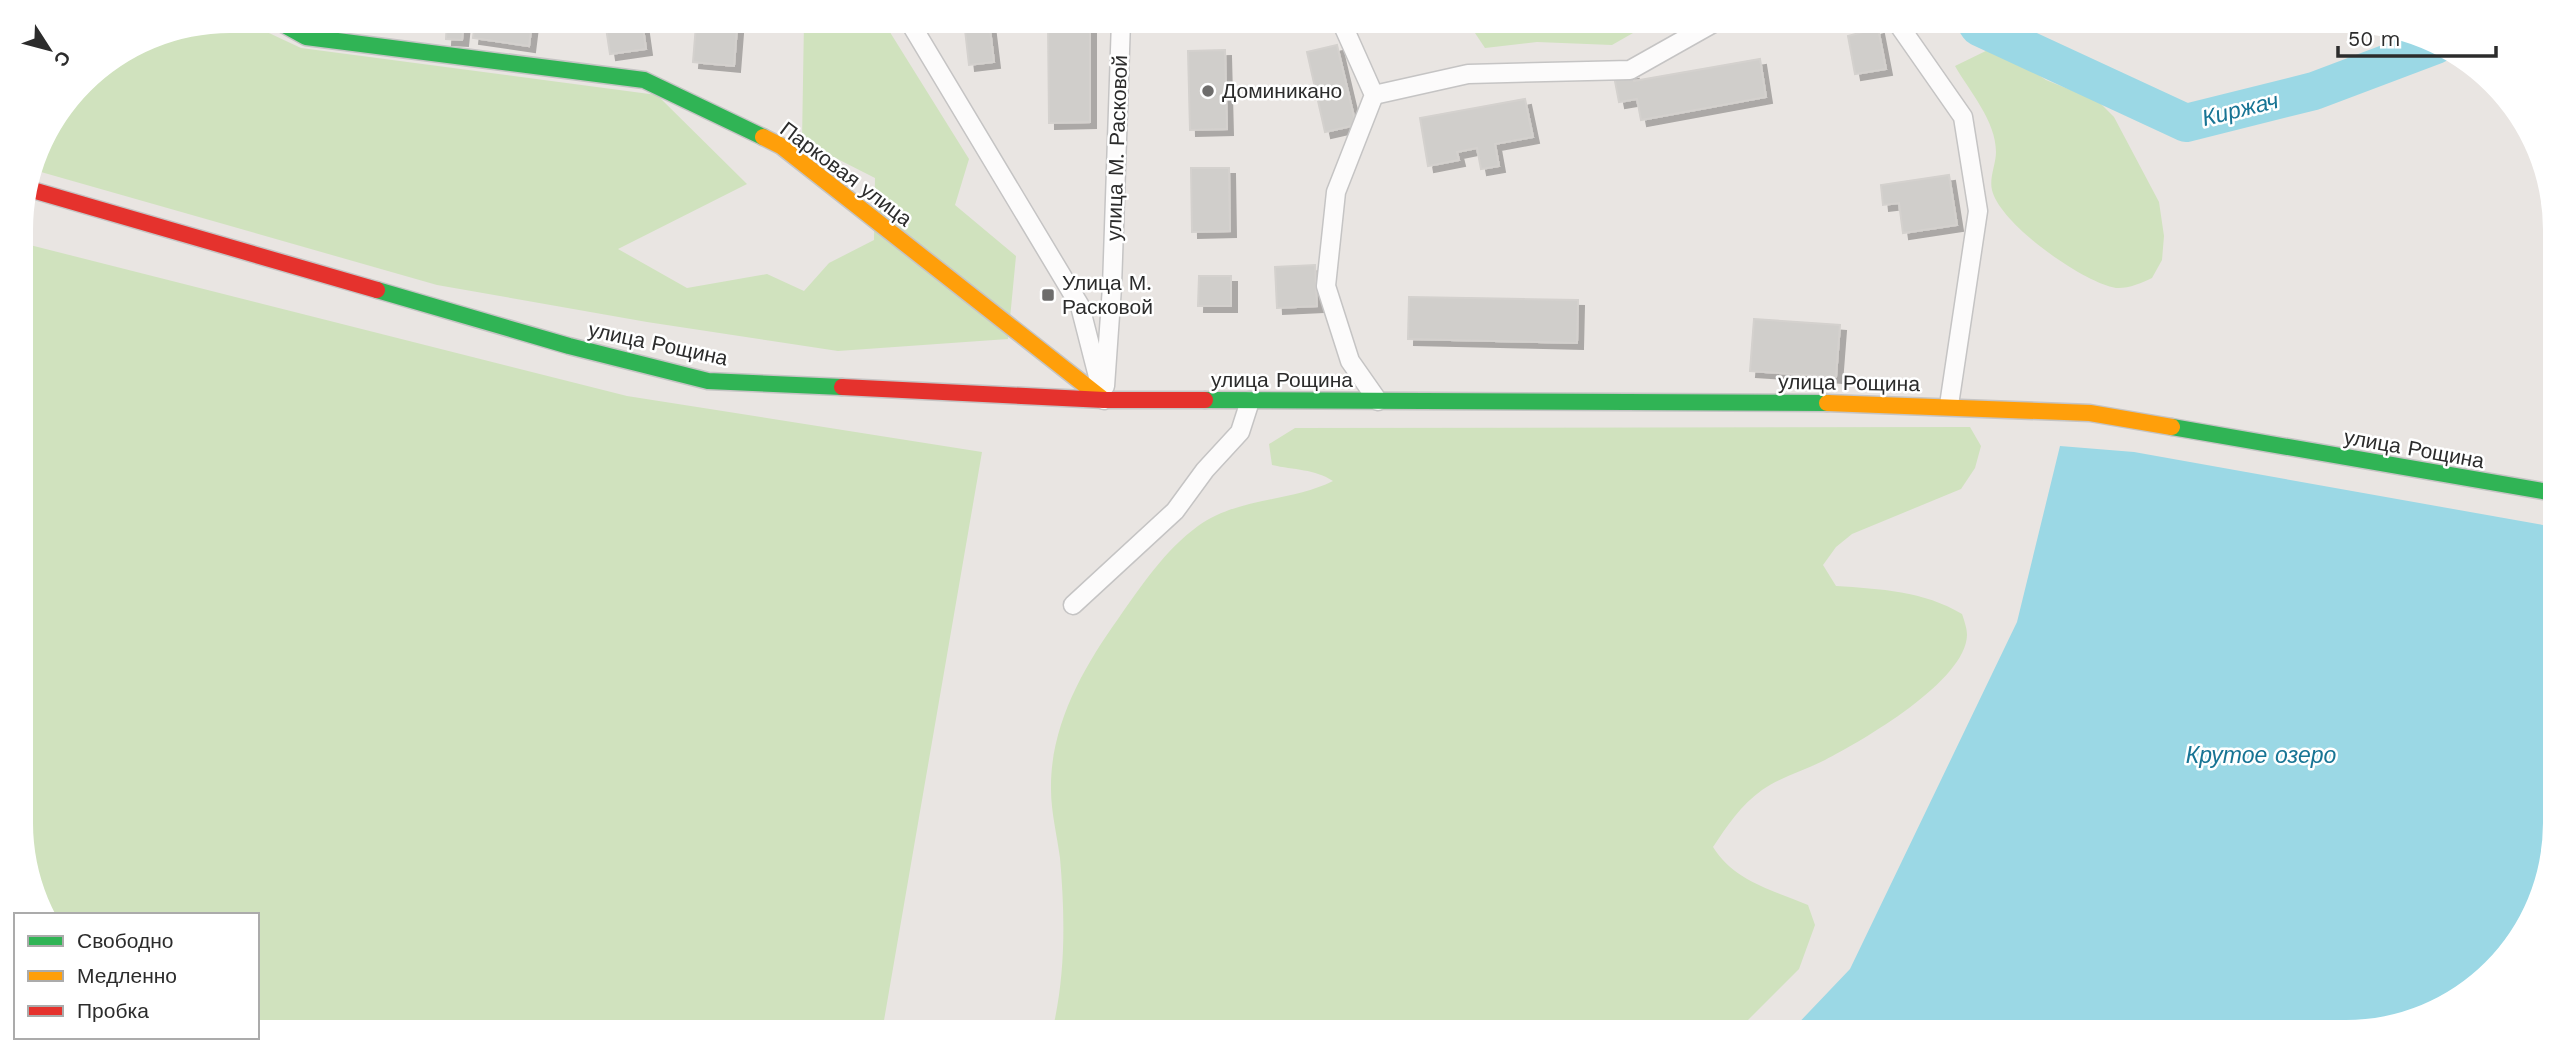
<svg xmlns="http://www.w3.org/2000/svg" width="2576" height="1053" viewBox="0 0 2576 1053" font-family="'Work Sans',sans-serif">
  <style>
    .green { fill: #d0e2be }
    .water { fill: #9bd8e5 }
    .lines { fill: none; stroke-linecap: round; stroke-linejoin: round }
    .river { stroke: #9bd8e5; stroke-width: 38 }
    .building { fill: #d0cecb; stroke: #d4d1ce; stroke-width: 2; filter: url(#shadow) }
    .street-casing { stroke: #c5c4c4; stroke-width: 21 }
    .fast-casing { stroke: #c5c4c4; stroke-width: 19 }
    .slow-casing { stroke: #c5c4c4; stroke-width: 19 }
    .jam-casing { stroke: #c5c4c4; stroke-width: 19 }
    .street { stroke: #fcfbfb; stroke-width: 18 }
    .fast { stroke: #30b455; stroke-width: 16 }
    .slow { stroke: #ff9f0a; stroke-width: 16 }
    .jam { stroke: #e5322d; stroke-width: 16 }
    .poi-dot { fill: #6e6d6c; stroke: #fff; stroke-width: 2.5 }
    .labels { text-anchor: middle; stroke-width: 5; stroke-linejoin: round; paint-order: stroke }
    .poi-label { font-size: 21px; fill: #2c2c2c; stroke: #fff; text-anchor: start }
    .street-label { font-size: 21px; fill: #2c2c2c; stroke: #fff }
    .water-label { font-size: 23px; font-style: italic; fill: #177494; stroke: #fff }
  </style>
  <defs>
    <filter id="shadow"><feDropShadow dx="6" dy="6" stdDeviation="0" flood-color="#0004"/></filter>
  </defs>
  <rect width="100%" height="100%" fill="#e9e5e2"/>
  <g class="green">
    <polygon points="231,21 243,21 301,48 657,95 747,184 618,249 687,288 767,274 804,291 829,263 874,240 875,178 802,141 804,21 883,21 969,159 955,205 1016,256 1008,339 838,351 647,322 437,285 34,170 42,138 92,73 151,37"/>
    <polygon points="1467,21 1654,21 1612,45 1537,42 1485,48"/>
    <path d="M1996 46 2046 80 2098 101 2114 117 2159 202 2164 236 2162 260 2152 278C2142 283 2127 289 2116 288 2082 282 2000 224 1992 190 1989 178 1996 164 1996 152 1996 121 1970 92 1955 66Z"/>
    <polygon points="22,243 627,396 982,452 882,1032 257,1032 257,915 50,915 23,850"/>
    <path d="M1970 427 1981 446 1975 468 1961 489 1852 534 1836 547 1823 565 1836 586C1880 589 1924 591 1962 614 1964 620 1967 628 1967 635 1966 681 1862 741 1825 760 1805 770 1781 777 1762 790 1741 805 1727 826 1713 847 1734 881 1772 890 1808 905L1815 925 1799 969 1736 1032H1052C1066 975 1065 916 1060 858 1057 835 1051 812 1051 789 1050 726 1083 668 1118 619 1141 586 1165 550 1198 526 1238 497 1291 502 1333 481 1315 469 1294 470 1272 465L1269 444 1295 428Z"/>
  </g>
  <polygon class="water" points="2060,446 2134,452 2554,527 2555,823 2539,902 2511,950 2462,996 2359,1032 1790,1032 1850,969 2017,622"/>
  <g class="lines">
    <polyline class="river" points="1975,21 1979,27 2186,123 2314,91 2436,45"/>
  </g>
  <g class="building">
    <polygon points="447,21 464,21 462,40 446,39"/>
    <polygon points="475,21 532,22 529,46 473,38"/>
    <polygon points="605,21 642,21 646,49 610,54"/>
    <polygon points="964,21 989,21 994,62 969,65"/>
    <polygon points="1048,21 1090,21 1090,122 1049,123"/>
    <polygon points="696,25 737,28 734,66 693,62"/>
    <polygon points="1878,28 1886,69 1855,74 1848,36"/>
    <polygon points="1337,45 1356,125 1325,132 1307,52"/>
    <polygon points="1225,50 1227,129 1190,130 1188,51"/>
    <polygon points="1760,59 1766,97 1641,120 1637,99 1619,102 1614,76 1633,73 1634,81"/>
    <polygon points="1525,99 1533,137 1495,144 1499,166 1481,169 1477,148 1457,152 1459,160 1428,166 1420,118"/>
    <polygon points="1191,168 1229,168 1230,231 1192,232"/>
    <polygon points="1949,175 1957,225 1903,233 1899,203 1883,205 1881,185"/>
    <polygon points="1315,265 1317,306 1277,308 1275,267"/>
    <polygon points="1199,276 1231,276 1231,306 1198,306"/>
    <polygon points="1409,297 1578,300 1577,343 1408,339"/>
    <polygon points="1754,319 1840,325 1836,377 1750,371"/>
  </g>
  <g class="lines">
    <g class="street-casing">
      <g id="street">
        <polyline points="909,21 1080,306 1104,400"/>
        <polyline points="1341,21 1374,95 1336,192 1326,286 1350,361 1378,401"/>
        <polyline points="1896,21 1963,117 1978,211 1949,405"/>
        <polyline points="1374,95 1468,74 1630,70 1717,21"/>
        <polyline points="1105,386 1112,287 1121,21"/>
        <polyline points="1073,605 1175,511 1205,470 1240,432 1250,401"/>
      </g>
    </g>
    <g class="fast-casing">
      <g id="fast">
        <polyline points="277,21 306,37 644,80 763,137"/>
        <polyline points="377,290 569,346 708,381 842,387"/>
        <polyline points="1205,400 1827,403"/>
        <polyline points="2172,427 2554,493"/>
      </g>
    </g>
    <g class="slow-casing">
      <g id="slow">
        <polyline points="763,137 781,146 1104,400"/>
        <polyline points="1827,403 2090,413 2172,427"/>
      </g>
    </g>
    <g class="jam-casing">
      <g id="jam">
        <polyline points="29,189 377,290"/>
        <polyline points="842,387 1104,400 1205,400"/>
      </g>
    </g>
    <use href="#street" class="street"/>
    <use href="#fast" class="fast"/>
    <use href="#slow" class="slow"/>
    <use href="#jam" class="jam"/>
  </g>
  <g class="poi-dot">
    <circle cx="1208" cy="91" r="7"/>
    <rect x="1041" y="288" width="14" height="14" rx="3.5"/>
  </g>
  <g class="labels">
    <g class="poi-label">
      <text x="1222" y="98">Доминикано</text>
      <text x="1062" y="290">Улица М.<tspan x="1062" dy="24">Расковой</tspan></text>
    </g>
    <g class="street-label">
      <text transform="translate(1117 148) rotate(-88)" y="7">улица М. Расковой</text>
      <text transform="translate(846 174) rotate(37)" y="7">Парковая улица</text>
      <text transform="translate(658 344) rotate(12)" y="7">улица Рощина</text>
      <text x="1282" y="387">улица Рощина</text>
      <text transform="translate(1849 383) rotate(1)" y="7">улица Рощина</text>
      <text transform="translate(2414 449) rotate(10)" y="7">улица Рощина</text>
    </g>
    <g class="water-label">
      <text transform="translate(2240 109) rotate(-14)" y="8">Киржач</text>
      <text x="2261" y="763">Крутое озеро</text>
    </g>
  </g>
  <path d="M0 0H2576V1053H0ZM230 33H2346A197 197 0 0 1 2543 230V823A197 197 0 0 1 2346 1020H230A197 197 0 0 1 33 823V230A197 197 0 0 1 230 33Z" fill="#fff" fill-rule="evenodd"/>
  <rect x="14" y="913" width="245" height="126" fill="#ffffff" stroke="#ababab" stroke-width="2"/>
  <rect x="28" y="936" width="35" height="10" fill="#30b455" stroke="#ababab" stroke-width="2"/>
  <text x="77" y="948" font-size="21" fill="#2c2c2c">Свободно</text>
  <rect x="28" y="971" width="35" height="10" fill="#ff9f0a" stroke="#ababab" stroke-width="2"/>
  <text x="77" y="983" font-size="21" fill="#2c2c2c">Медленно</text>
  <rect x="28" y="1006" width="35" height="10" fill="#e5322d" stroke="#ababab" stroke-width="2"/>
  <text x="77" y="1018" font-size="21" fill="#2c2c2c">Пробка</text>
  <g transform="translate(49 49) rotate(126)" stroke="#ffffff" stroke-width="5" paint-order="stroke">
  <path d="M0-5L12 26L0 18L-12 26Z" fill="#2c2c2c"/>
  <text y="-10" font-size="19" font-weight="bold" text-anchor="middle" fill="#2c2c2c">С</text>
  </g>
  <path d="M2338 46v10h158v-10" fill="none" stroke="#2c2c2c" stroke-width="3.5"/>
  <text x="2348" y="46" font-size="21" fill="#2c2c2c" stroke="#ffffff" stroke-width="5" paint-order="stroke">50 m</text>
</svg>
